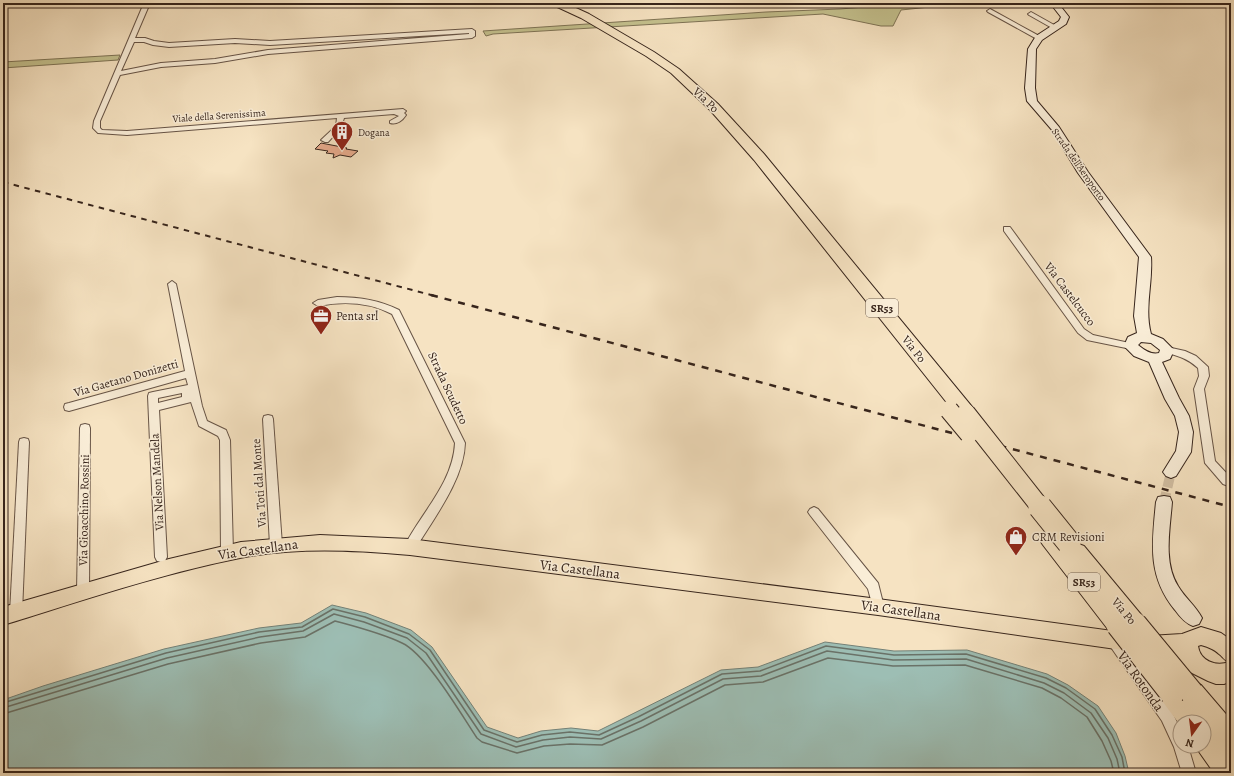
<svg xmlns="http://www.w3.org/2000/svg" width="1234" height="776" viewBox="0 0 1234 776" font-family="Alegreya,serif">
  <style>
    .green { fill: #c4c18e; stroke: #7e7355 }
    .water { fill: #9dbeb4; stroke: #748177 }
    .lines { fill: none; stroke-linecap: round; stroke-linejoin: round }
    .shore { stroke: #6a7268; stroke-width: 1.5 }
    .building { fill: #e8ab8d; stroke: #37251c }
    .street-tunnel { stroke: #d0bda1; stroke-width: 10; stroke-dasharray: 10 5; stroke-linecap: butt }
    .street-casing { stroke: #675446; stroke-width: 2 }
    .secondary-casing { stroke: #37251c; stroke-width: 2 }
    .primary-casing { stroke: #37251c; stroke-width: 2 }
    .highway-casing { stroke: #37251c; stroke-width: 2 }
    .street { fill: #f9edd7; fill-rule: evenodd }
    .secondary { fill: #f9edd7; fill-rule: evenodd }
    .primary { fill: #f6e3c2; fill-rule: evenodd }
    .highway { fill: #f6e3c2; fill-rule: evenodd }
    .rail-far2 { stroke: #37251c; stroke-width: 2; stroke-dasharray: 5.5 5.5; stroke-linecap: butt }
    .rail-far1 { stroke: #37251c; stroke-width: 2.5; stroke-dasharray: 7 7; stroke-linecap: butt }
    .rail { stroke: #37251c; stroke-width: 3; stroke-dasharray: 9 9; stroke-linecap: butt }
    .highway-bridge-far1-casing { stroke: #37251c; stroke-width: 20; stroke-linecap: butt }
    .highway-bridge-casing { stroke: #37251c; stroke-width: 25; stroke-linecap: butt }
    .highway-bridge-far1 { stroke: #f6e3c2; stroke-width: 18 }
    .highway-bridge { stroke: #f6e3c2; stroke-width: 23 }
    .labels { text-anchor: middle; stroke-width: 3; stroke-linejoin: round; paint-order: stroke }
    .far-street-label { font-size: 10px; fill: #37251c; stroke: #f9edd7 }
    .far-poi-label { font-size: 10px; fill: #37251c; stroke: #f9edd7; text-anchor: start }
    .shield { fill: #f9edd7; stroke: #716154; stroke-width: 1 }
    .shield-label { font-size: 11px; font-weight: bold; fill: #37251c }
    .street-label { font-size: 12px; fill: #37251c; stroke: #f9edd7 }
    .poi-label { font-size: 12px; fill: #37251c; stroke: #f9edd7; text-anchor: start }
    .near-street-label { font-size: 14px; fill: #37251c; stroke: #f9edd7 }
  </style>
  <rect width="100%" height="100%" fill="#f6e3c2"/>
  <filter id="stains"><feTurbulence type="fractalNoise" baseFrequency=".005" numOctaves="4"/><feColorMatrix values="0 0 0 0 .2 0 0 0 0 .09 0 0 0 0 .02 0 0 0 .5 -.17"/></filter>
  <radialGradient id="worn" r=".72"><stop offset=".6" stop-color="#630" stop-opacity="0"/><stop offset="1" stop-color="#630" stop-opacity=".3"/></radialGradient>
  <g class="green">
    <polygon points="912,3 968,3 901,10 893,26 881,26 823,14 493,34 486,36 483,31 766,12 840,9"/>
    <polygon points="120,55 118,60 3,68 3,62"/>
  </g>
  <polygon class="water" points="332,605 366,613 411,630 432,647 487,727 518,738 541,731 571,728 598,731 721,670 758,667 825,642 894,651 967,650 1047,674 1068,685 1098,706 1116,733 1125,756 1129,773 3,773 3,700 43,686 164,649 259,628 301,623"/>
  <g class="lines">
    <g class="shore">
      <polyline points="3,703 166,653 259,632 302,627 333,609 365,617 409,634 430,650 484,730 517,742 542,735 570,732 599,735 638,717 722,674 760,671 826,646 894,655 966,654 1046,678 1066,688 1095,709 1112,735 1122,757 1125,773"/>
      <polyline points="3,708 167,658 260,637 303,631 334,614 364,622 407,638 426,653 481,734 516,747 543,740 570,737 601,739 641,721 723,679 761,676 827,651 893,660 966,659 1044,683 1064,693 1091,713 1108,738 1117,759 1120,773"/>
      <path d="M3 714 168 664 261 643 305 637 335 621C357 627 381 633 402 643 426 654 461 714 477 738L482 742 517 753 544 746 570 744 602 745 643 727 725 685 763 682 828 658 893 666 965 665 1042 688 1061 698 1087 717 1102 741 1111 761 1114 773"/>
    </g>
  </g>
  <polygon class="building" points="321,143 347,148 346,149 358,151 351,157 340,155 333,158 334,154 326,153 328,151 315,149"/>
  <g class="lines">
    <polyline class="street-tunnel" points="1164,502 1171,472"/>
    <g class="street-casing">
      <g id="street">
        <path d="M144 3H150L135 38H145L154 41 169 43 235 39 270 41 472 29 475 31V36L472 38 268 54 215 63 161 67 120 75 100 121V128L102 130 127 131 403 109 406 111 404 113 406 115C403 120 397 125 390 123V121L399 116 394 114 344 118 341 128 328 142H325L321 140 336 126 337 118 127 135 98 133 93 128 94 121ZM469 33V34L268 50 215 59 161 63 121 71 134 42H144L153 45 169 47 235 43 270 45Z"/>
        <polygon points="990,9 1041,37 1042,38 1037,39 988,12 987,11"/>
        <polygon points="1031,12 1056,26 1057,27 1052,28 1029,15 1028,14"/>
        <polygon points="1004,227 1010,227 1084,329 1093,335 1134,344 1136,346 1134,348 1131,349 1087,340 1078,333 1004,231"/>
        <path d="M172 281 176 284 202 406 207 421 226 430 230 440 233 552 231 556 227 557 223 556 221 552 220 440 218 436 199 426 191 402 159 410 167 557 165 561 161 562 157 561 155 557 148 396 149 393 153 392 188 385 186 378 69 411 65 410 64 407 65 404 69 403 185 371 168 284ZM182 393V397L158 403V398Z"/>
        <path d="M337 297C359 297 379 300 399 310L465 443C464 480 433 519 414 551L410 552 406 551 404 547C421 513 453 483 455 443L392 314C369 302 343 301 318 306L313 303 318 300Z"/>
        <path d="M1167 347 1185 351 1196 356 1208 367 1209 376 1204 389 1215 461 1231 478V487L1223 484 1205 463 1194 389 1199 376 1198 368C1187 358 1178 356 1164 352L1162 350Z"/>
        <polygon points="268,415 272,416 273,419 282,545 280,549 276,550 272,549 270,545 263,419 264,416"/>
        <polygon points="85,424 89,425 90,428 89,592 87,596 83,597 79,596 77,592 80,428 81,425"/>
        <polygon points="24,438 28,439 29,442 22,613 20,617 16,619 12,617 10,613 19,442 20,439"/>
        <polygon points="814,507 818,509 878,583 884,607 882,611 878,613 874,611 868,589 810,515 808,512 810,509"/>
        <polygon points="1113,633 1118,635 1172,712 1180,728 1180,746 1188,746 1196,773 1182,773 1174,747 1162,721 1108,643 1107,639 1108,635"/>
      </g>
    </g>
    <g class="secondary-casing">
      <g id="secondary">
        <path d="M1050 3H1058L1069 17 1066 24 1042 40 1036 49 1035 88 1037 101 1059 127 1088 172 1151 257C1153 283 1144 308 1151 334L1163 339 1174 350 1170 359 1162 362 1179 398 1189 416 1193 432 1191 452 1176 476 1171 478 1166 476 1163 472 1176 451 1179 432 1175 416 1165 399 1149 362 1134 356 1124 346 1128 337 1137 333 1134 316 1139 257 1078 173 1052 130 1027 101 1025 88 1028 49 1036 36 1059 21 1061 17ZM1141 342 1151 343 1160 350 1159 353C1151 355 1144 350 1138 345Z"/>
        <path d="M1164 496 1170 497 1172 502C1170 529 1163 562 1178 586 1185 598 1196 606 1202 618L1199 624 1193 626C1185 623 1180 617 1175 610 1147 576 1152 543 1156 502L1158 497Z"/>
      </g>
    </g>
    <g class="primary-casing">
      <path id="primary" d="M320 535 410 539 878 599 1149 636 1182 634 1201 627 1221 633 1231 640V681L1224 684H1216L1208 681 1164 659 1151 654 878 615 410 555C353 550 296 547 240 558 160 574 81 601 3 625V607L169 559 241 542ZM1201 645C1208 647 1214 649 1219 654 1223 657 1224 660 1229 662 1216 667 1200 661 1198 646Z"/>
    </g>
    <g class="highway-casing">
      <g id="highway">
        <polygon points="552,3 565,3 589,14 654,52 679,69 718,104 764,154 973,408 975,413 973,418 966,420 959,418 754,160 710,110 671,73 646,56 581,18 553,5"/>
        <polygon points="1050,530 1057,533 1068,546 1076,543 1084,546 1143,617 1146,624 1143,631 1135,634 1127,631 1118,636 1110,632 1043,545 1039,539 1043,533"/>
        <polygon points="1192,681 1201,685 1231,720 1231,773 1214,773 1195,746 1204,746 1204,722 1180,722 1180,725 1163,702 1160,694 1163,686 1172,682 1182,688 1183,685"/>
      </g>
    </g>
    <use href="#street" class="street"/>
    <use href="#secondary" class="secondary"/>
    <use href="#primary" class="primary"/>
    <use href="#highway" class="highway"/>
    <polyline class="rail-far2" points="3,182 435,296"/>
    <polyline class="rail-far1" points="431,295 1231,507"/>
    <polyline class="rail" points="1229,507 1231,507"/>
    <g class="highway-bridge-far1-casing">
      <g id="highway-bridge-far1">
        <polyline points="949,410 969,434"/>
        <polyline points="966,413 1041,508"/>
      </g>
    </g>
    <g class="highway-bridge-casing">
      <g id="highway-bridge">
        <polyline points="1040,507 1069,543"/>
        <polyline points="1135,624 1192,693"/>
        <polyline points="1118,625 1172,694"/>
      </g>
    </g>
    <use href="#highway-bridge-far1" class="highway-bridge-far1"/>
    <use href="#highway-bridge" class="highway-bridge"/>
  </g>
  <defs>
    <g id="building-pin" transform="scale(1.15)"><path d="M0 17L-7.5 6A9.5 9.5 0 1 1 7.5 6Z" fill="#8f2418" stroke="#f9edd7"/><path d="M-4-6H4V6H1V3H-1V6H-4ZM-2.5-4.3h1.7v1.8h-1.7ZM.8-4.3h1.7v1.8H.8ZM-2.5-1h1.7V.8h-1.7ZM.8-1h1.7V.8H.8Z" fill="#fff"/></g>
    <g id="office-pin" transform="scale(1.15)"><path d="M0 17L-7.5 6A9.5 9.5 0 1 1 7.5 6Z" fill="#8f2418" stroke="#f9edd7"/><path d="M-6-3h4V-5.5h4V-3h4V5H-6ZM-1-4.5V-3h2v-1.5ZM-6 0V1H6V0Z" fill="#fff"/></g>
    <g id="shop-pin" transform="scale(1.15)"><path d="M0 17L-7.5 6A9.5 9.5 0 1 1 7.5 6Z" fill="#8f2418" stroke="#f9edd7"/><path d="M-5-2.5h2.3a2.7 3.5 0 0 1 5.4 0H5L5.5 6h-11ZM-1.5-2.5h3a1.5 2.3 0 0 0-3 0Z" fill="#fff"/></g>
  </defs>
  <g fill-rule="evenodd">
    <use href="#building-pin" x="342" y="132"/>
    <use href="#office-pin" x="321" y="316"/>
    <use href="#shop-pin" x="1016" y="537"/>
  </g>
  <g class="labels">
    <g class="far-street-label">
      <text transform="translate(219 115) rotate(-4)" y="4">Viale della Serenissima</text>
      <text transform="translate(1079 164) rotate(55)" y="4">Strada dell'Aeroporto</text>
    </g>
    <g class="far-poi-label">
      <text x="358" y="136">Dogana</text>
    </g>
    <g class="shield">
      <rect x="866" y="299" width="32" height="18" rx="3"/>
      <rect x="1068" y="573" width="32" height="18" rx="3"/>
    </g>
    <g class="shield-label">
      <text x="882" y="312">SR53</text>
      <text x="1084" y="586">SR53</text>
    </g>
    <g class="street-label">
      <text transform="translate(706 100) rotate(44)" y="4">Via Po</text>
      <text transform="translate(1070 294) rotate(53)" y="4">Via Castelcucco</text>
      <text transform="translate(914 349) rotate(52)" y="4">Via Po</text>
      <text transform="translate(126 378) rotate(-16)" y="4">Via Gaetano Donizetti</text>
      <text transform="translate(448 388) rotate(65)" y="4">Strada Scudetto</text>
      <text transform="translate(157 482) rotate(-93)" y="4">Via Nelson Mandela</text>
      <text transform="translate(259 483) rotate(-94)" y="4">Via Toti dal Monte</text>
      <text transform="translate(84 510) rotate(-89)" y="4">Via Gioacchino Rossini</text>
      <text transform="translate(1124 611) rotate(51)" y="4">Via Po</text>
    </g>
    <g class="poi-label">
      <text x="336" y="320">Penta srl</text>
      <text x="1032" y="541">CRM Revisioni</text>
    </g>
    <g class="near-street-label">
      <text transform="translate(258 549) rotate(-8)" y="5">Via Castellana</text>
      <text transform="translate(580 569) rotate(7)" y="5">Via Castellana</text>
      <text transform="translate(901 610) rotate(8)" y="5">Via Castellana</text>
      <text transform="translate(1141 681) rotate(55)" y="5">Via Rotonda</text>
    </g>
  </g>
  <rect width="1234" height="776" fill="none" stroke="#f6e3c2" stroke-width="16"/>
  <rect x="4" y="4" width="1226" height="768" fill="none" stroke="#37251c" stroke-width="2"/>
  <rect x="8" y="8" width="1218" height="760" fill="none" stroke="#37251c"/>
  <g transform="translate(1192 734) rotate(194)"><circle r="19" fill="#f9edd7" stroke="#ab9d8c"/>
  <path d="M0-3L7 15L0 10L-7 15Z" fill="#8f2418"/>
  <text y="-6" font-size="11" font-weight="bold" text-anchor="middle" fill="#37251c">N</text>
  </g>
  <rect width="100%" height="100%" filter="url(#stains)"/>
  <rect width="100%" height="100%" fill="url(#worn)"/>
</svg>
